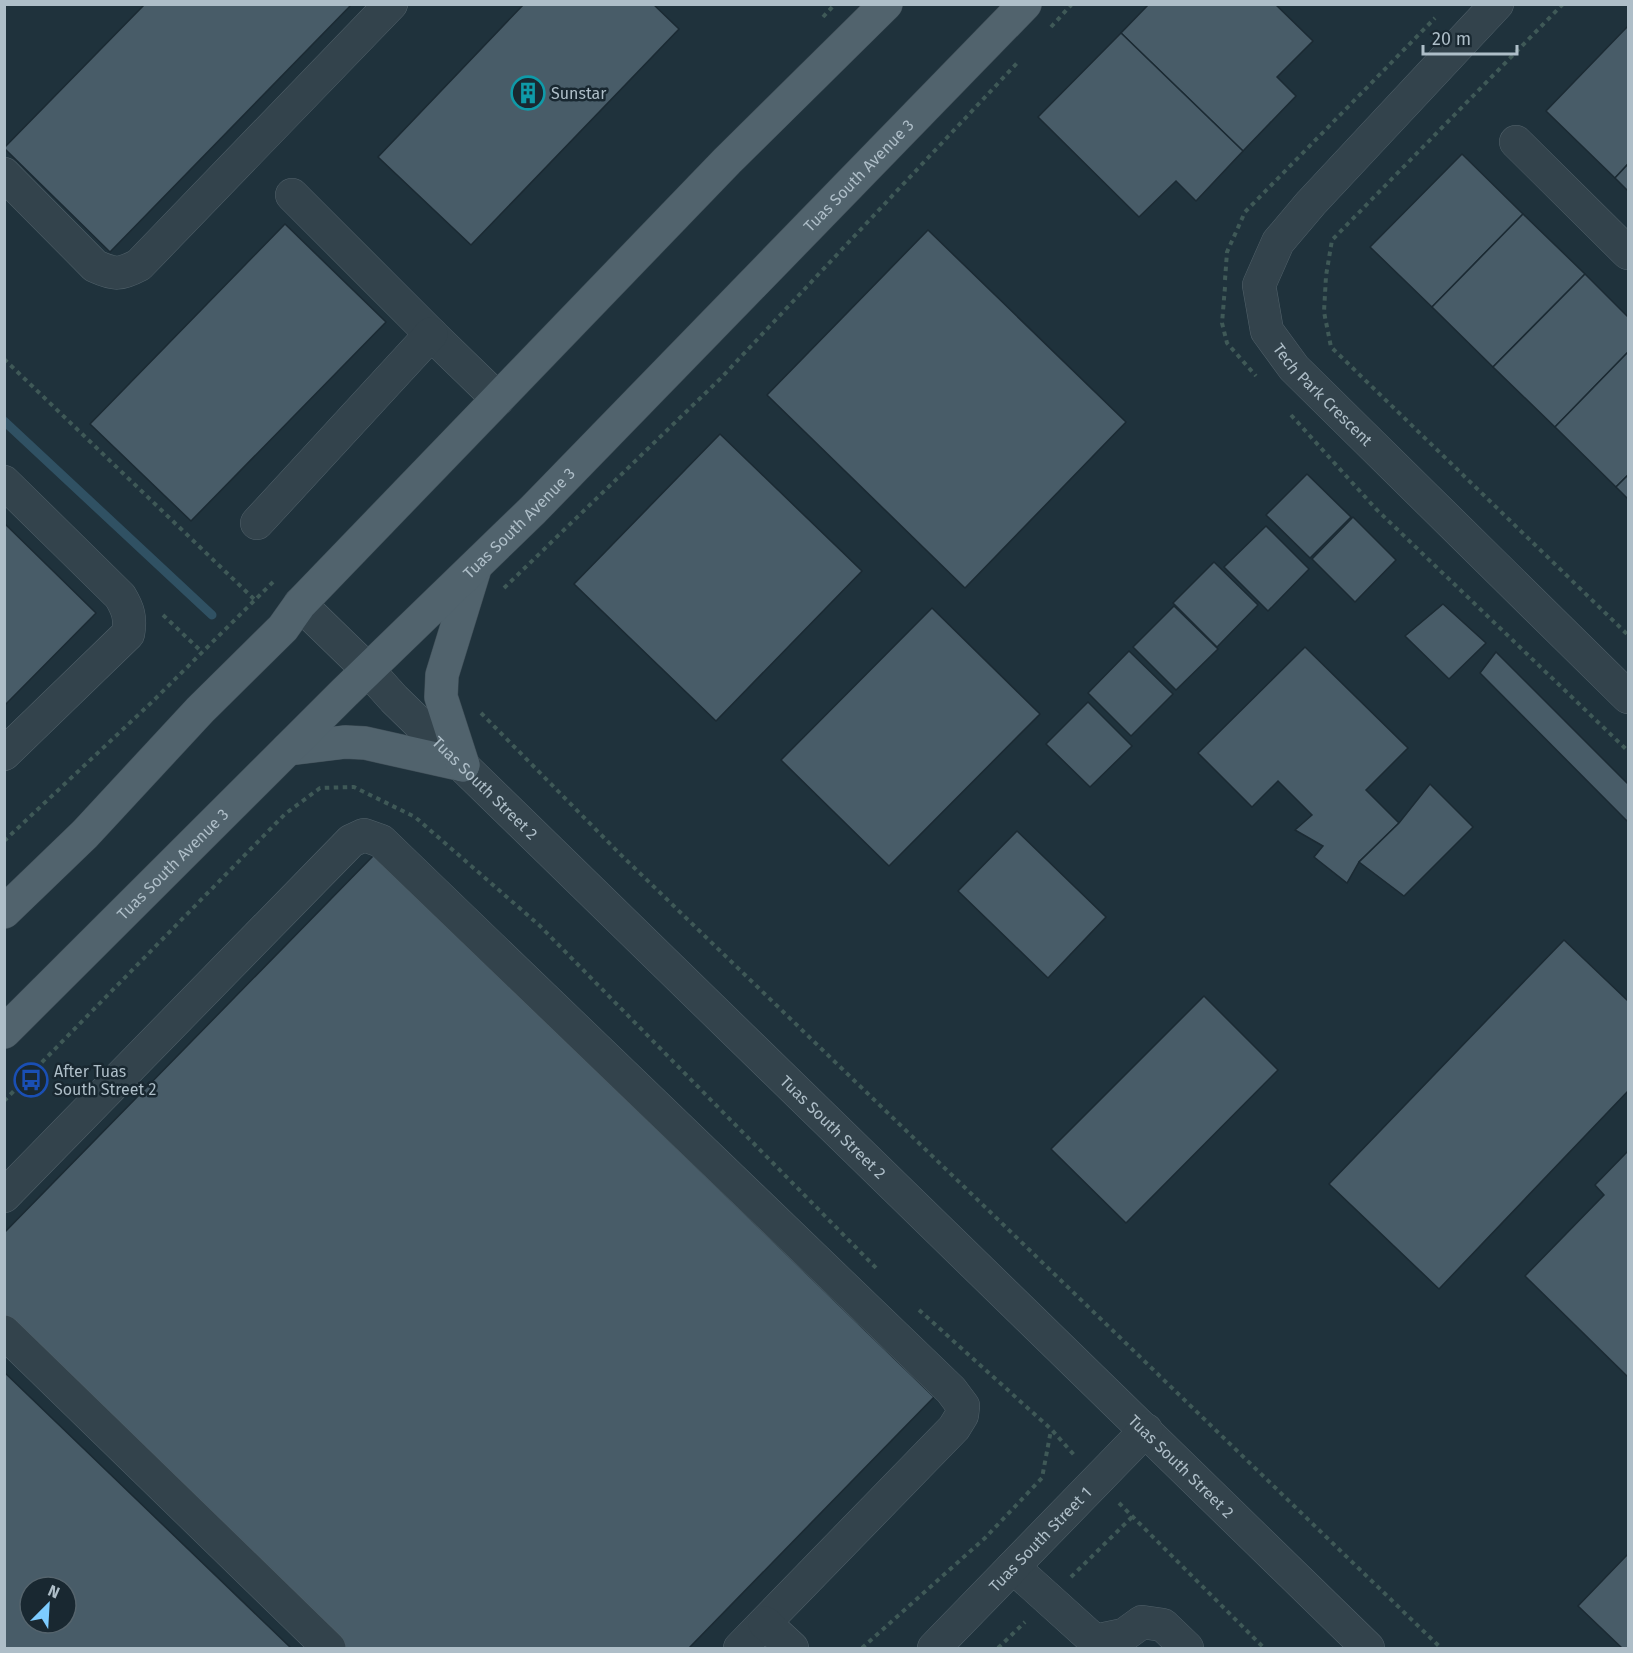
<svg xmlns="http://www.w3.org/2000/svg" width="1633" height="1653" viewBox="0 0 1633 1653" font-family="'Fira Sans',sans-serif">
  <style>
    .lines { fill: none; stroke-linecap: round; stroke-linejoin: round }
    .stream { stroke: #305163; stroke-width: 9 }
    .building { fill: #485c68; stroke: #1b2a33; stroke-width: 1.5; fill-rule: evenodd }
    .minor-casing { stroke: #51616a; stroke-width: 34 }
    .major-casing { stroke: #404f58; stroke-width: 34 }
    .path { stroke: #3f5957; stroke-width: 4; stroke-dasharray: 4.5 4.5; stroke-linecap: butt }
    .minor { stroke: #33434c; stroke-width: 33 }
    .major { stroke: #51636d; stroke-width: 33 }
    .labels { text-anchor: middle; stroke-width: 5; stroke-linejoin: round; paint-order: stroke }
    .poi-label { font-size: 16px; fill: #aebec8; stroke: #192831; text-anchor: start }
    .street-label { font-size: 16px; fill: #aebec8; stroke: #192831 }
  </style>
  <rect width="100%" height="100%" fill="#1f323c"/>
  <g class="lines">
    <polyline class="stream" points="4,421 212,615"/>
  </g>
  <g class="building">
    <polygon points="145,4 352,4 110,252 4,148"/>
    <polygon points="524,4 653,4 679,29 471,245 378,157"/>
    <polygon points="1149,4 1275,4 1313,41 1277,77 1296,96 1243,151 1121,33"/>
    <polygon points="1628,26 1628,164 1615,178 1546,111"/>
    <polygon points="1121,33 1243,151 1196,201 1176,181 1139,217 1038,117"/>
    <polygon points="1462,154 1523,214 1432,307 1370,247"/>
    <polygon points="1628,164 1628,191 1615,178"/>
    <polygon points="1523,214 1585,274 1493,367 1432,307"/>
    <polygon points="285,224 386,322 191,521 90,424"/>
    <polygon points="928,230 1126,422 965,588 767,395"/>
    <polygon points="1585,274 1628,317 1628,352 1555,427 1493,367"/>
    <polygon points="1628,352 1628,475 1616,487 1555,427"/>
    <polygon points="720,434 862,571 716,721 574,584"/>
    <polygon points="1307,474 1351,517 1310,558 1266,515"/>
    <polygon points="1628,475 1628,499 1616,487"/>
    <polygon points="1353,517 1396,560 1355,602 1312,559"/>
    <polygon points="4,523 96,613 4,706"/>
    <polygon points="1266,526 1309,569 1268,611 1224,567"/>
    <polygon points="1214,562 1258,605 1217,647 1173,603"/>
    <polygon points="1443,604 1486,643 1449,679 1405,636"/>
    <polygon points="1174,606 1218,649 1176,690 1133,647"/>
    <polygon points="932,608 1040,714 889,866 781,760"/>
    <polygon points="1305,647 1408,748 1366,790 1399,823 1359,862 1347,883 1314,857 1323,846 1295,830 1312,815 1278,781 1252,807 1198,753"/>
    <polygon points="1129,651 1173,694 1131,736 1088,693"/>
    <polygon points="1496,652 1628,784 1628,822 1480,673"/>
    <polygon points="1088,702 1132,746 1090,787 1046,744"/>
    <polygon points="1430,784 1473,827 1404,896 1359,862 1399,823"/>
    <polygon points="1017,831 1106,917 1048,978 958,891"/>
    <polygon points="374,855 934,1397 689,1648 342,1648 4,1322 4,1233"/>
    <polygon points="1564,940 1628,1001 1628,1091 1439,1289 1329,1184"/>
    <polygon points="1204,996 1278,1070 1126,1223 1051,1149"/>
    <polygon points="1628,1151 1628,1377 1525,1276 1604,1195 1595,1185"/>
    <path d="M4 1372 291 1648H4ZM30 1587H66V1623H30Z"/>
    <polygon points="1628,1554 1628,1648 1622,1648 1578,1606"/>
  </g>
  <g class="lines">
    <g class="minor-casing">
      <g id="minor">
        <path id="s1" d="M1497 4 1311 203 1278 242 1259 285 1267 331 1294 368 1628 697"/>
        <polyline points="1516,142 1628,253"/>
        <path d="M4 174 95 266C115 275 120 275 139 265L391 4"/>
        <polyline points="292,195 431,334 498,399"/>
        <path d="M4 482 120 596C128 609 131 618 128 634L4 754"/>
        <polyline points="257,523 431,334"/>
        <path id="s2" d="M300 604 368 670 394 699 1368 1648"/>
        <polyline points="4,1196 351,841 364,835 381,841 951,1390 963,1406 962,1415 954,1428 740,1648"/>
        <polyline points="4,1332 329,1648"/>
        <polyline points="1013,1567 1095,1641 1124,1635 1142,1622 1163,1625 1187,1648"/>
        <polyline points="765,1623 792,1648"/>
        <path id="s3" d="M934 1648 1146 1430"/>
      </g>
    </g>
    <g class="major-casing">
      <g id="major">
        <polyline points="288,749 345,742 365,743 463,765"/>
        <polyline points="463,765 441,697 442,675 475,568"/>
        <polyline points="4,912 85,834 200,710 283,628 300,604 727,161 886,4"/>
        <path id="s4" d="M4 1032 345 692 533 510 1025 4"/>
      </g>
    </g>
    <g class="path">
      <polyline points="1563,4 1332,240 1326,276 1324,312 1331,347 1628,635"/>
      <polyline points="823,17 835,4"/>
      <polyline points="1051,27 1072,4"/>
      <polyline points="1225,280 1227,252 1245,212 1435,18"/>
      <polyline points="1225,287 1222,323 1227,343 1256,376"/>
      <polyline points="4,359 255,600"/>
      <polyline points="1291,415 1376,509 1628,751"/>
      <polyline points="504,588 721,378 1019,61"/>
      <polyline points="163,615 202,652"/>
      <polyline points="481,713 620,854 1441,1648"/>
      <polyline points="4,841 153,701 274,581"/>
      <polyline points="4,1101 285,814 320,788 354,787 415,817 539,925 879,1271"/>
      <polyline points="919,1310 1051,1429 1075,1456"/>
      <polyline points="1119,1503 1264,1648"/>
      <polyline points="1071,1577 1132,1517"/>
      <polyline points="862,1648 985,1538 1042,1478 1051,1430"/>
      <polyline points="998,1648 1025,1622"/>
    </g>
    <use href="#minor" class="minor"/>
    <use href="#major" class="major"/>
  </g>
  <defs>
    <g id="building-ring" transform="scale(1.725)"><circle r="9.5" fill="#192831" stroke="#0f9aa8" stroke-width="1.5"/><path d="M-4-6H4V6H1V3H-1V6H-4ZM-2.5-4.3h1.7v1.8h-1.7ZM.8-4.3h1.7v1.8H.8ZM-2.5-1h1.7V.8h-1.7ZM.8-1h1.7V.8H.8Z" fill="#0f9aa8"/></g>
    <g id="bus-ring" transform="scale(1.725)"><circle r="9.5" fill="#192831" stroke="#1a4fb4" stroke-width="1.5"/><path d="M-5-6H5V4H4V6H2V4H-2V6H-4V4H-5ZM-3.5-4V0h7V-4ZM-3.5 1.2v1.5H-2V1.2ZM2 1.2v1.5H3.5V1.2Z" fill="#1a4fb4"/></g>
  </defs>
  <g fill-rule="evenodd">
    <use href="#building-ring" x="528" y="93"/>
    <use href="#bus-ring" x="31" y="1080"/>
  </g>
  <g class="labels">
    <g class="poi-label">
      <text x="551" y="99">Sunstar</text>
      <text x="54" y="1077">After Tuas<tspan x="54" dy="18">South Street 2</tspan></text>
    </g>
    <g class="street-label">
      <text dy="6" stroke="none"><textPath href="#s4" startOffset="1210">Tuas South Avenue 3</textPath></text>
      <text dy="6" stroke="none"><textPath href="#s1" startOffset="502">Tech Park Crescent</textPath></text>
      <text dy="6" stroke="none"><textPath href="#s4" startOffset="724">Tuas South Avenue 3</textPath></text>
      <text dy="6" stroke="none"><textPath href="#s2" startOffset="261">Tuas South Street 2</textPath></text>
      <text dy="6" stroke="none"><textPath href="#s4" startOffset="238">Tuas South Avenue 3</textPath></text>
      <text dy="6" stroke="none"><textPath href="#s2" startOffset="747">Tuas South Street 2</textPath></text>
      <text dy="6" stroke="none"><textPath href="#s2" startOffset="1233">Tuas South Street 2</textPath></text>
      <text dy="6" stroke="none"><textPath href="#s3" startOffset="152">Tuas South Street 1</textPath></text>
    </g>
  </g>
  <rect width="1633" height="1653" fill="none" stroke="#aebec8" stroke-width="12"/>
  <g transform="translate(48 1605) rotate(24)"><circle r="28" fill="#192831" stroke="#55646d" stroke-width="1.5"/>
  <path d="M0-4.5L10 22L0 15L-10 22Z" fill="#7dccff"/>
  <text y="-9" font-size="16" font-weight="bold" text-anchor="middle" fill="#aebec8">N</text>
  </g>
  <path d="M1423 45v9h94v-9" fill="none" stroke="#aebec8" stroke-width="3"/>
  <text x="1432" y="45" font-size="18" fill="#aebec8" stroke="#192831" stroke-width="4.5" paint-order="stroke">20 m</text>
</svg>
